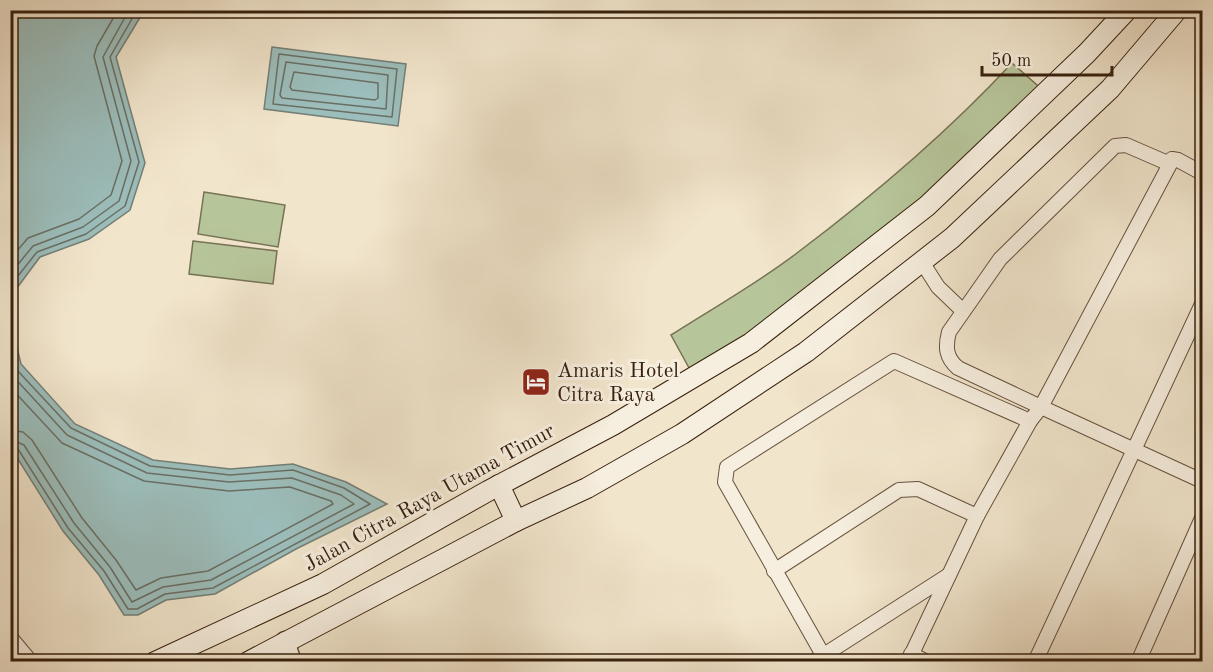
<svg xmlns="http://www.w3.org/2000/svg" width="1213" height="672" viewBox="0 0 1213 672" font-family="'Old Standard TT',serif">
  <style>
    .green { fill: #b7c59a; stroke: #777254; stroke-width: 1.5 }
    .water { fill: #9cbebc; stroke: #747f76; stroke-width: 1.5 }
    .lines { fill: none; stroke-linecap: round; stroke-linejoin: round }
    .shore { stroke: #6a6f65; stroke-width: 1.5 }
    .minor-casing { stroke: #66513e; stroke-width: 16 }
    .tertiary-casing { stroke: #66513e; stroke-width: 21 }
    .secondary-casing { stroke: #37200e; stroke-width: 22 }
    .minor { stroke: #f6eede; stroke-width: 14 }
    .tertiary { stroke: #f6eede; stroke-width: 18 }
    .secondary { stroke: #f6eede; stroke-width: 20 }
    .labels { text-anchor: middle; stroke-width: 6; stroke-linejoin: round; paint-order: stroke }
    .poi-label { font-size: 21px; fill: #37200e; stroke: #f6eede; text-anchor: start }
    .street-label { font-size: 21px; fill: #37200e; stroke: #f6eede }
  </style>
  <rect width="100%" height="100%" fill="#f1e5cc"/>
  <filter id="stains"><feTurbulence type="fractalNoise" baseFrequency=".00333" numOctaves="4"/><feColorMatrix values="0 0 0 0 .2 0 0 0 0 .09 0 0 0 0 .02 0 0 0 .5 -.17"/></filter>
  <radialGradient id="worn" r=".72"><stop offset=".6" stop-color="#630" stop-opacity="0"/><stop offset="1" stop-color="#630" stop-opacity=".3"/></radialGradient>
  <g class="green">
    <path d="M1012 63 1045 92 927 206 694 377 671 335C713 308 758 283 797 253 874 195 947 133 1012 63Z"/>
    <polygon points="204,192 285,205 278,247 198,234"/>
    <polygon points="193,241 277,251 273,284 189,274"/>
  </g>
  <g class="water">
    <polygon points="11,10 144,11 116,57 145,163 130,210 89,239 40,257 11,296"/>
    <polygon points="272,47 406,64 398,126 264,109"/>
    <polygon points="11,323 21,364 75,424 153,460 230,469 293,464 346,482 387,504 296,549 215,594 166,600 138,615 124,615 99,575 63,531 11,448"/>
  </g>
  <g class="lines">
    <g class="shore">
      <polygon points="279,54 397,69 392,117 273,104"/>
      <polygon points="286,62 388,75 386,109 282,98 280,95"/>
      <polygon points="294,72 378,83 378,98 375,100 292,90 290,87"/>
      <polyline points="10,259 28,238 79,219 111,195 122,161 94,56 97,46 118,10"/>
      <polyline points="10,274 33,246 83,227 119,201 131,161 103,57 129,10"/>
      <polyline points="10,286 37,252 86,234 125,206 139,162 110,57 137,10"/>
      <polyline points="10,348 16,369 71,428 150,466 230,475 293,470 344,488 370,504 213,588 165,594 137,609 128,609 104,571 68,528 18,449 10,446"/>
      <polyline points="10,373 67,435 147,473 229,482 292,478 341,495 354,504 211,580 163,587 132,602 110,567 74,523 24,445 10,439"/>
      <polyline points="10,387 62,443 144,481 229,491 290,487 331,501 333,504 208,571 161,578 136,590 116,560 82,518 32,440 23,432 10,430"/>
    </g>
    <g class="minor-casing">
      <g id="minor">
        <path d="M1170 164 1126 145 1115 146 1000 259 949 332C945 347 946 358 958 368L1041 407 1170 164 1172 159 1178 160 1202 173"/>
        <polyline points="922,262 938,287 962,310"/>
        <polyline points="774,571 899,490 918,489 977,516"/>
        <polyline points="10,637 31,662"/>
        <polyline points="911,654 927,662"/>
        <polyline points="823,655 725,482 727,467 894,361 1030,421 1041,407 1202,481"/>
        <polyline points="813,662 949,575"/>
        <polyline points="908,662 977,516 1030,421"/>
        <polyline points="1035,662 1202,304"/>
        <polyline points="1138,662 1202,518"/>
      </g>
    </g>
    <g class="tertiary-casing">
      <polyline id="tertiary" points="285,641 292,662"/>
    </g>
    <g class="secondary-casing">
      <g id="secondary">
        <polyline points="499,485 516,521"/>
        <polyline points="155,662 323,584 488,491 613,425 751,343 927,206 1087,53 1127,10"/>
        <polyline points="248,662 516,521 587,488 682,434 806,352 952,238 1110,89 1177,10"/>
      </g>
    </g>
    <use href="#minor" class="minor"/>
    <use href="#tertiary" class="tertiary"/>
    <use href="#secondary" class="secondary"/>
  </g>
  <defs>
    <g id="hotel-square" transform="scale(1.5)"><rect x="-9" y="-9" width="18" height="18" rx="4" fill="#8f2418" stroke="#f6eede"/><path d="M-6-4.5h1.5V1H6V5H4.5V3h-9V5H-6ZM-4 0a1.8 1.8 0 1 1 3.6 0ZM.5 0V-2.5h3Q6-2.5 6 0Z" fill="#fff"/></g>
  </defs>
  <g fill-rule="evenodd">
    <use href="#hotel-square" x="536" y="382"/>
  </g>
  <g class="labels">
    <g class="poi-label">
      <text x="557" y="377">Amaris Hotel<tspan x="557" dy="24">Citra Raya</tspan></text>
    </g>
    <g class="street-label">
      <text transform="translate(429 497) rotate(-29)" y="7">Jalan Citra Raya Utama Timur</text>
    </g>
  </g>
  <rect width="1213" height="672" fill="none" stroke="#f1e5cc" stroke-width="36"/>
  <rect x="12" y="12" width="1189" height="648" fill="none" stroke="#37200e" stroke-width="3"/>
  <rect x="18" y="18" width="1177" height="636" fill="none" stroke="#37200e" stroke-width="1.5"/>
  <path d="M982 66v9h130v-9" fill="none" stroke="#37200e" stroke-width="3"/>
  <text x="991" y="66" font-size="18" fill="#37200e" stroke="#f6eede" stroke-width="4.5" paint-order="stroke">50 m</text>
  <rect width="100%" height="100%" filter="url(#stains)"/>
  <rect width="100%" height="100%" fill="url(#worn)"/>
</svg>
